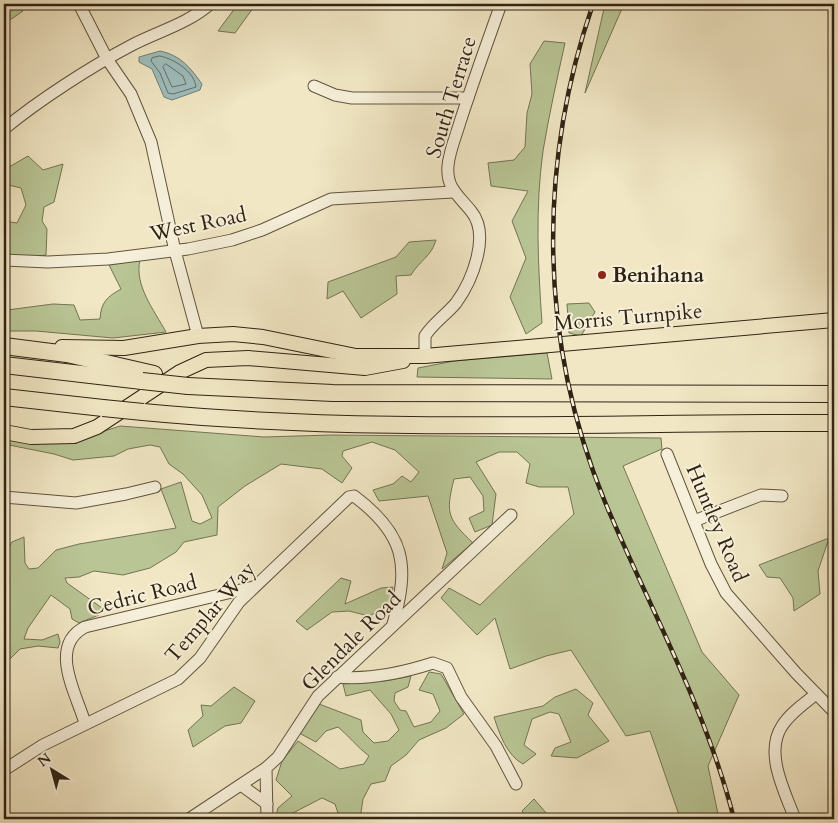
<svg xmlns="http://www.w3.org/2000/svg" width="838" height="823" viewBox="0 0 838 823" font-family="Cardo,serif">
  <style>
    .green { fill: #b9c595; stroke: #747454 }
    .water { fill: #9ebebd; stroke: #728079 }
    .lines { fill: none; stroke-linecap: round; stroke-linejoin: round }
    .shore { stroke: #677068; stroke-width: 1 }
    .minor-casing { stroke: #60543f; stroke-width: 13 }
    .major-casing { stroke: #302313; stroke-width: 16 }
    .highway-casing { stroke: #302313; stroke-width: 18 }
    .minor { stroke: #f6efd9; stroke-width: 11 }
    .major { stroke: #f1e7c4; stroke-width: 14 }
    .highway { stroke: #f1e7c4; stroke-width: 16 }
    .rail-casing { stroke: #302313; stroke-width: 4.5 }
    .rail { stroke: #f6efd9; stroke-width: 2.5; stroke-dasharray: 8; stroke-linecap: butt }
    .highway-bridge-casing { stroke: #302313; stroke-width: 18; stroke-linecap: butt }
    .highway-bridge { stroke: #f1e7c4; stroke-width: 16 }
    .poi-dot { fill: #8f2418; stroke: #f6efd9; stroke-width: 2 }
    .labels { text-anchor: middle; stroke-width: 4; stroke-linejoin: round; paint-order: stroke }
    .street-label { font-size: 21px; fill: #302313; stroke: #f6efd9 }
    .poi-label { font-size: 21px; font-weight: bold; fill: #302313; stroke: #f6efd9; text-anchor: start }
  </style>
  <rect width="100%" height="100%" fill="#f1e7c4"/>
  <filter id="stains"><feTurbulence type="fractalNoise" baseFrequency=".004" numOctaves="4"/><feColorMatrix values="0 0 0 0 .2 0 0 0 0 .09 0 0 0 0 .02 0 0 0 .5 -.17"/></filter>
  <radialGradient id="worn" r=".72"><stop offset=".6" stop-color="#630" stop-opacity="0"/><stop offset="1" stop-color="#630" stop-opacity=".3"/></radialGradient>
  <g class="green">
    <polygon points="4,4 15,4 23,11 4,24"/>
    <polygon points="238,4 256,4 235,33 218,31"/>
    <polygon points="605,4 624,4 585,93"/>
    <path d="M544 41 565 43C557 79 549 115 543 151 535 208 538 266 542 323L526 334 510 297 526 258 512 221 528 191 491 186 488 163 514 160 525 147 527 113 532 94 530 64Z"/>
    <polygon points="28,156 43,170 63,164 54,202 44,207 42,221 47,229 46,255 15,259 4,257 4,221 17,223 26,205 21,188 4,184 9,167"/>
    <path d="M436 240C431 257 420 260 411 275L396 276 397 294 361 318 343 291 327 299 328 282 396 257 409 242Z"/>
    <path d="M140 260C134 285 154 310 166 332L113 338 36 331H4L7 310 53 304 74 305 80 320 100 319C101 302 107 297 121 289L109 265Z"/>
    <polygon points="589,303 595,312 581,336 569,333 567,304"/>
    <polygon points="547,353 552,379 417,377 418,368 454,361"/>
    <path d="M120 426 264 437 331 435 661 438 662 449 623 466 702 652 739 695 708 766 719 819H677L679 815 650 731 626 736 571 650 546 656 510 669 495 618 477 635 441 598 449 588 480 605 574 514 568 487H539L526 483 530 464 517 452H499L476 462 496 494 492 525 475 532 469 518 484 511 483 496 470 477 454 479C445 514 448 519 473 543L442 569 447 553 428 496 379 501 373 490 393 484 402 476 411 482 419 472 395 450 372 442 343 451 342 456 352 468 342 483 322 469 281 464 245 486 218 507 217 535 184 542 176 552 150 568 123 575 94 571 79 577 65 578 67 583 102 608 99 615 79 623 72 619 70 609 51 595 28 628 24 639 42 640 58 634 60 642 58 648 38 646 20 649 4 665V555L12 542 24 537 25 563 29 569 38 568 56 550 79 544 176 528 161 489 181 482 192 521 200 524 212 518 202 495 183 474 169 464 160 447 150 445 128 449 114 456 73 460 54 454 4 444V434L83 438Z"/>
    <polygon points="829,538 818,571 820,594 794,611 793,598 780,578 767,577 759,565"/>
    <polygon points="341,578 351,581 345,604 381,588 393,587 391,605 369,616 349,611 332,612 307,630 296,621"/>
    <path d="M429 672 441 674 464 714 446 728 419 740 406 755 391 766 385 781 371 784 363 799 360 819H340L335 804 322 798 291 814 290 819H275L278 808 292 796 276 780 282 761 298 741 340 769 364 764 369 756C357 747 349 736 338 727L326 731 316 742 299 733 319 704 361 720 363 732 374 743 388 741 399 730 391 714 370 690 346 696 343 684 385 681 411 676 408 687 395 693 394 701 400 710 406 711 414 727 431 722 440 711 433 694 419 690Z"/>
    <polygon points="234,687 255,701 241,723 225,726 193,747 188,730 203,716 201,705 211,706"/>
    <path d="M576 689 593 703 588 715 609 741 577 758 551 756 555 748 571 742 559 714 550 712 532 719 524 745 536 754 523 764C507 756 499 733 494 717L543 706 555 697Z"/>
    <polygon points="534,799 547,814 547,819 528,819 522,811"/>
  </g>
  <path class="water" d="M160 51C180 55 190 67 202 84L200 90 172 100 164 97 152 69 139 62V57Z"/>
  <g class="lines">
    <g class="shore">
      <path d="M160 56C174 59 194 71 196 87L173 94 168 93 160 73 151 61 152 58Z"/>
      <polygon points="166,64 183,76 186,84 172,87 163,67"/>
    </g>
    <g class="minor-casing">
      <g id="minor">
        <polyline points="79,4 107,59 131,94 151,142 175,251 198,336"/>
        <polyline points="314,86 335,95 352,98 468,98"/>
        <path d="M4 129C39 100 92 66 132 45 159 31 187 24 210 4"/>
        <polyline points="4,260 48,262 108,259 188,249 232,240 262,230 331,199 453,192"/>
        <path d="M425 356V336C433 323 446 315 456 303 472 281 491 235 471 211 459 196 446 188 448 166 449 152 456 136 460 122 473 82 487 43 501 4"/>
        <polyline points="667,454 711,564 726,593 796,673 834,712"/>
        <polyline points="4,497 76,503 126,494 155,487"/>
        <polyline points="694,521 761,495 782,496"/>
        <path d="M337 677C370 680 402 673 433 663L447 668 461 697 496 746 516 784"/>
        <path d="M85 723C76 693 48 646 85 627L253 587"/>
        <path d="M4 770 43 745 178 679 200 658 239 602 349 497 354 496C405 534 410 565 393 624"/>
        <polyline points="241,785 267,804"/>
        <polyline points="189,819 266,768"/>
        <polyline points="267,819 266,768 278,757 318,696 511,515"/>
        <path d="M795 819C785 792 764 753 782 726 790 713 805 703 816 694"/>
      </g>
    </g>
    <g class="major-casing">
      <g id="major">
        <polyline points="62,347 124,348 198,336 233,334 263,337 356,356 425,356 834,320"/>
        <polyline points="4,432 31,437 74,436 97,427 180,372 206,360 248,358 365,368 403,361"/>
      </g>
    </g>
    <g class="highway-casing">
      <g id="highway">
        <polyline points="4,346 67,354 154,374"/>
        <polyline points="4,365 142,381"/>
        <polyline points="188,386 333,393 834,394"/>
        <polyline points="4,397 103,408"/>
        <path d="M143 412C372 434 604 422 834 423"/>
      </g>
    </g>
    <use href="#minor" class="minor"/>
    <use href="#major" class="major"/>
    <use href="#highway" class="highway"/>
    <g class="rail-casing">
      <path id="rail" d="M593 4C537 167 539 342 605 502 649 607 706 708 734 819"/>
    </g>
    <use href="#rail" class="rail"/>
    <g class="highway-bridge-casing">
      <g id="highway-bridge">
        <polyline points="142,381 188,386"/>
        <polyline points="103,408 143,412"/>
      </g>
    </g>
    <use href="#highway-bridge" class="highway-bridge"/>
  </g>
  <circle class="poi-dot" cx="602" cy="275" r="5"/>
  <g class="labels">
    <g class="street-label">
      <text transform="translate(451 97) rotate(-73)" y="7">South Terrace</text>
      <text transform="translate(198 224) rotate(-12)" y="7">West Road</text>
      <text transform="translate(628 317) rotate(-5)" y="7">Morris Turnpike</text>
      <text transform="translate(717 523) rotate(67)" y="7">Huntley Road</text>
      <text transform="translate(142 595) rotate(-14)" y="7">Cedric Road</text>
      <text transform="translate(210 612) rotate(-49)" y="7">Templar Way</text>
      <text transform="translate(351 641) rotate(-45)" y="7">Glendale Road</text>
    </g>
    <g class="poi-label">
      <text x="612" y="282">Benihana</text>
    </g>
  </g>
  <rect width="838" height="823" fill="none" stroke="#f1e7c4" stroke-width="20"/>
  <rect x="5" y="5" width="828" height="813" fill="none" stroke="#302313" stroke-width="2.5"/>
  <rect x="10" y="10" width="818" height="803" fill="none" stroke="#302313"/>
  <g transform="translate(52 770) rotate(323)" stroke="#f6efd9" stroke-width="4" paint-order="stroke">
  <path d="M0-4L9 19L0 12L-9 19Z" fill="#302313"/>
  <text y="-8" font-size="14" font-weight="bold" text-anchor="middle" fill="#302313">N</text>
  </g>
  <rect width="100%" height="100%" filter="url(#stains)"/>
  <rect width="100%" height="100%" fill="url(#worn)"/>
</svg>
